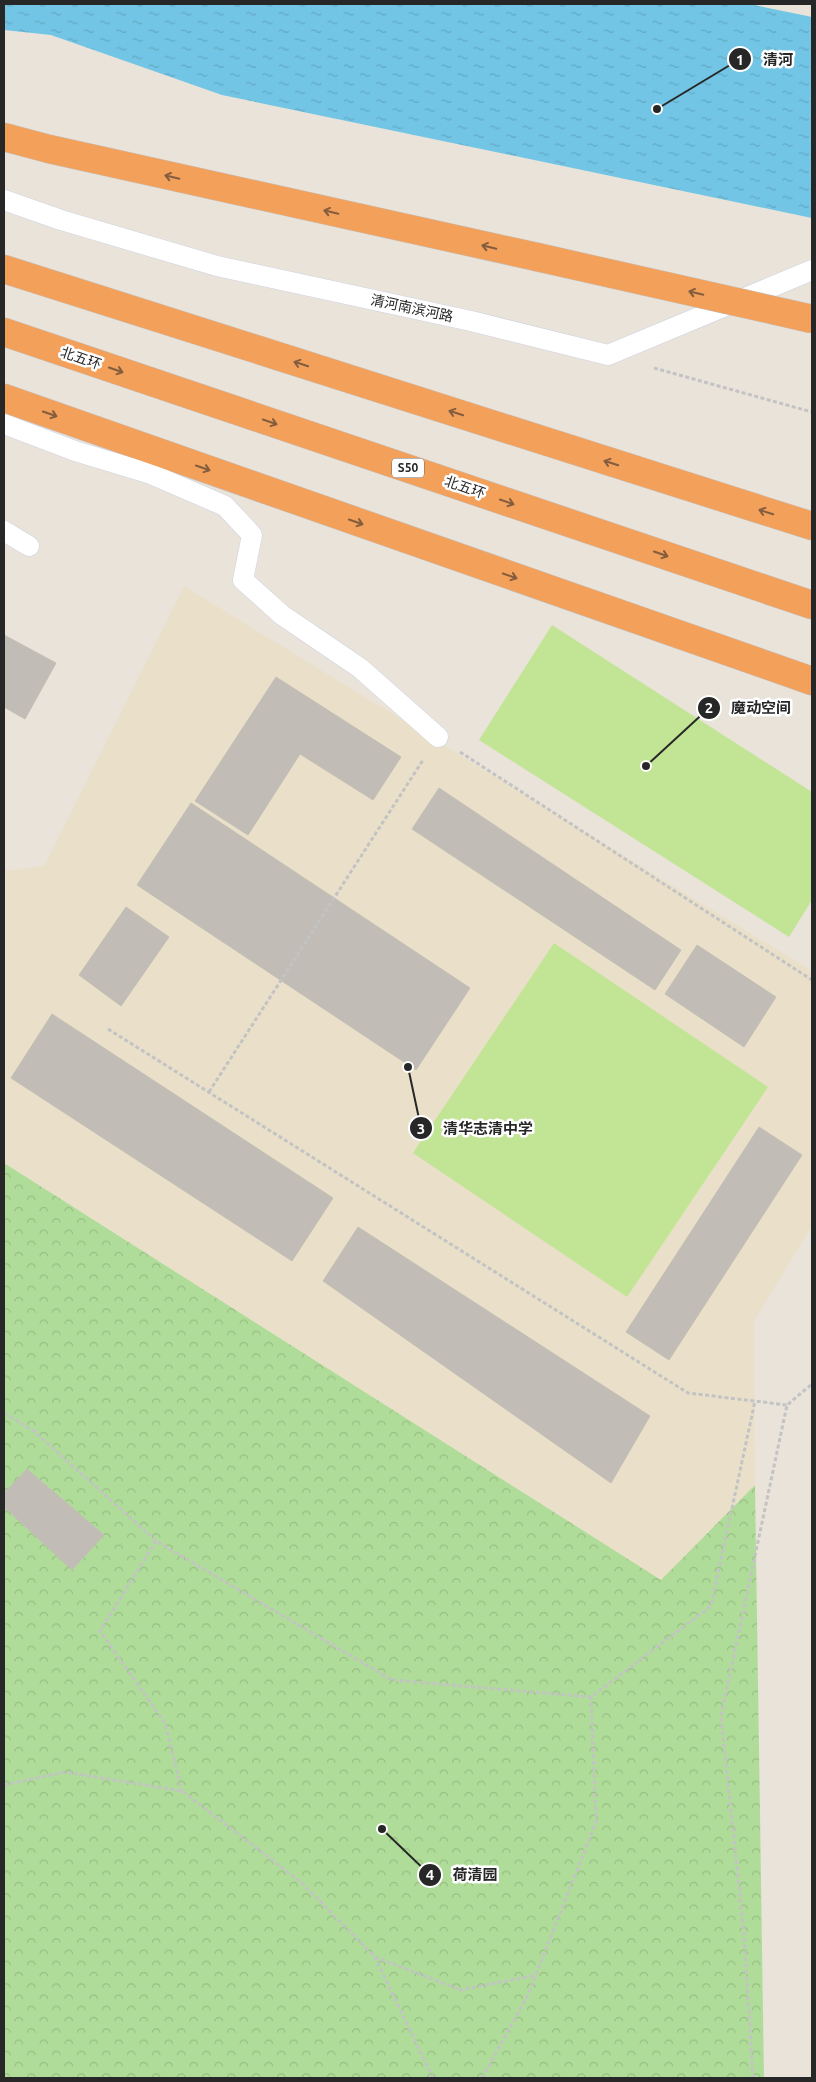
<svg xmlns="http://www.w3.org/2000/svg" width="816" height="2082" viewBox="0 0 816 2082" font-family="Ubuntu,'Noto Sans SC',sans-serif">
  <style>
    .education { fill: #eae0ca }
    .park { fill: url(#park-crowns) }
    .pitch { fill: #c1e495 }
    .water { fill: url(#water-ripples) }
    .building { fill: #c1bdb6; stroke: #c4bfb4 }
    .lines { fill: none; stroke-linecap: round; stroke-linejoin: round }
    .lane-casing { stroke: #cfd2e0; stroke-width: 21 }
    .highway-casing { stroke: #c3c3c3; stroke-width: 29 }
    .path { stroke: #c3c3c3; stroke-width: 3; stroke-dasharray: 4 2.5; stroke-linecap: butt }
    .lane { stroke: #fff; stroke-width: 20 }
    .highway { stroke: #f3a05b; stroke-width: 28 }
    .highway-bridge-casing { stroke: #c3c3c3; stroke-width: 29; stroke-linecap: butt }
    .highway-bridge { stroke: #f3a05b; stroke-width: 28 }
    .oneway { stroke: #835d3e }
    .labels { text-anchor: middle; stroke-width: 5; stroke-linejoin: round; paint-order: stroke }
    .shield { fill: #fff; stroke: #686868; stroke-width: 1 }
    .shield-label { font-size: 12px; font-weight: bold; fill: #272727 }
    .street-label { font-size: 14px; fill: #272727; stroke: #fff }
    .leader { fill: none; stroke: #272727; stroke-width: 2 }
    .callout-dot { fill: #272727; stroke: #fff; stroke-width: 2 }
    .mark-label { font-size: 15px; text-anchor: middle; font-weight: bold; fill: #fff }
    .callout-label { font-size: 15px; text-anchor: middle; font-weight: bold; fill: #272727; stroke: #fff; stroke-width: 5; stroke-linejoin: round; paint-order: stroke }
  </style>
  <defs>
    <pattern id="park-crowns" width="20" height="18" patternUnits="userSpaceOnUse" patternTransform="scale(1.25)"><rect width="20" height="18" fill="#afdd99"/><path d="M2 6a3 3 0 1 1 6 0M12 15a3 3 0 1 1 6 0" fill="none" stroke="#97be84"/></pattern>
    <pattern id="water-ripples" width="26" height="14" patternUnits="userSpaceOnUse" patternTransform="scale(1.25)"><rect width="26" height="14" fill="#72c5e5"/><path d="M2 4q2-2 4 0t4 0M15 11q2-2 4 0t4 0" fill="none" stroke="#63a9c4"/></pattern>
  </defs>
  <rect width="100%" height="100%" fill="#e9e3da"/>
  <polygon class="education" points="184,586 812,971 812,1226 754,1321 755,1485 661,1581 4,1163 4,871 44,866"/>
  <polygon class="park" points="4,1163 661,1580 755,1485 764,2078 4,2078"/>
  <g class="pitch">
    <polygon points="552,625 812,792 812,900 789,937 479,740"/>
    <polygon points="554,943 768,1087 627,1297 413,1153"/>
  </g>
  <polygon class="water" points="4,4 749,4 812,17 812,218 222,95 51,35 4,30"/>
  <g class="building">
    <polygon points="4,635 56,663 25,719 4,707"/>
    <polygon points="276,677 401,757 373,800 300,754 248,835 195,801"/>
    <polygon points="439,788 681,950 655,990 412,829"/>
    <polygon points="191,803 470,988 416,1070 137,885"/>
    <polygon points="126,907 169,937 121,1006 79,975"/>
    <polygon points="697,945 776,997 744,1047 665,994"/>
    <polygon points="52,1014 333,1198 292,1261 11,1078"/>
    <polygon points="759,1127 802,1155 669,1360 626,1332"/>
    <polygon points="358,1227 650,1416 611,1483 323,1281"/>
    <polygon points="27,1469 104,1535 72,1570 4,1507 4,1493"/>
  </g>
  <g class="lines">
    <g class="lane-casing">
      <g id="lane">
        <polyline points="4,200 61,220 217,266 471,321 608,355 812,270"/>
        <polyline points="4,424 75,451 151,474 225,506 252,535 243,580 282,615 360,668 438,737"/>
        <polyline points="4,531 29,546"/>
      </g>
    </g>
    <g class="highway-casing">
      <g id="highway">
        <polyline points="4,137 49,149 537,257"/>
        <polyline points="4,269 812,526"/>
        <polyline points="4,332 812,605"/>
        <polyline points="4,398 812,681"/>
      </g>
    </g>
    <g class="path">
      <polyline points="654,368 812,412"/>
      <polyline points="460,752 812,980"/>
      <polyline points="108,1029 688,1393 787,1405"/>
      <polyline points="209,1092 423,760"/>
      <polyline points="4,1413 34,1431 156,1541 392,1680 591,1697 711,1606 755,1401"/>
      <polyline points="156,1541 100,1631 165,1723 182,1791"/>
      <polyline points="4,1785 65,1772 182,1791 302,1883 375,1957 461,1990 536,1975"/>
      <polyline points="375,1957 433,2078"/>
      <polyline points="482,2078 528,1995 596,1822 591,1697"/>
      <polyline points="753,2078 744,1934 721,1716 787,1405 812,1384"/>
    </g>
    <use href="#lane" class="lane"/>
    <use href="#highway" class="highway"/>
    <g class="highway-bridge-casing">
      <polyline id="highway-bridge" points="537,257 812,319"/>
    </g>
    <use href="#highway-bridge" class="highway-bridge"/>
  </g>
  <defs><path id="oneway-shaft" d="M-6 0H5M1.5-3L5.5 0L1.5 3" fill="none" stroke-width="1.6" stroke-linecap="round" stroke-linejoin="round" transform="scale(1.25)"/></defs>
  <g class="oneway">
    <use href="#oneway-shaft" transform="translate(172 177) rotate(-167)"/>
    <use href="#oneway-shaft" transform="translate(331 212) rotate(-167)"/>
    <use href="#oneway-shaft" transform="translate(489 247) rotate(-167)"/>
    <use href="#oneway-shaft" transform="translate(696 293) rotate(-167)"/>
    <use href="#oneway-shaft" transform="translate(301 364) rotate(-162)"/>
    <use href="#oneway-shaft" transform="translate(116 370) rotate(19)"/>
    <use href="#oneway-shaft" transform="translate(456 413) rotate(-162)"/>
    <use href="#oneway-shaft" transform="translate(50 414) rotate(19)"/>
    <use href="#oneway-shaft" transform="translate(270 422) rotate(19)"/>
    <use href="#oneway-shaft" transform="translate(611 463) rotate(-162)"/>
    <use href="#oneway-shaft" transform="translate(203 468) rotate(19)"/>
    <use href="#oneway-shaft" transform="translate(507 502) rotate(19)"/>
    <use href="#oneway-shaft" transform="translate(766 512) rotate(-162)"/>
    <use href="#oneway-shaft" transform="translate(356 522) rotate(19)"/>
    <use href="#oneway-shaft" transform="translate(661 554) rotate(19)"/>
    <use href="#oneway-shaft" transform="translate(510 576) rotate(19)"/>
  </g>
  <g class="labels">
    <rect class="shield" x="392" y="458.5" width="32" height="19" rx="4"/>
    <g class="shield-label">
      <text x="408" y="472">S50</text>
    </g>
    <g class="street-label">
      <text transform="translate(412 308) rotate(12)" y="5">清河南滨河路</text>
      <text transform="translate(81 358) rotate(19)" y="5">北五环</text>
      <text transform="translate(465 487) rotate(19)" y="5">北五环</text>
    </g>
  </g>
  <path class="leader" d="M657 109L740 59M646 766L709 708M408 1067L421 1128M382 1829L430 1875"/>
  <g class="callout-dot">
    <circle cx="657" cy="109" r="5"/>
    <circle cx="646" cy="766" r="5"/>
    <circle cx="408" cy="1067" r="5"/>
    <circle cx="382" cy="1829" r="5"/>
    <circle cx="740" cy="59" r="12"/>
    <circle cx="709" cy="708" r="12"/>
    <circle cx="421" cy="1128" r="12"/>
    <circle cx="430" cy="1875" r="12"/>
  </g>
  <g class="mark-label">
    <text x="740" y="65">1</text>
    <text x="709" y="713">2</text>
    <text x="421" y="1134">3</text>
    <text x="430" y="1880">4</text>
  </g>
  <g class="callout-label">
    <text x="778" y="65">清河</text>
    <text x="761" y="713">魔动空间</text>
    <text x="488" y="1134">清华志清中学</text>
    <text x="475" y="1880">荷清园</text>
  </g>
  <rect width="816" height="2082" fill="none" stroke="#272727" stroke-width="10"/>
</svg>
